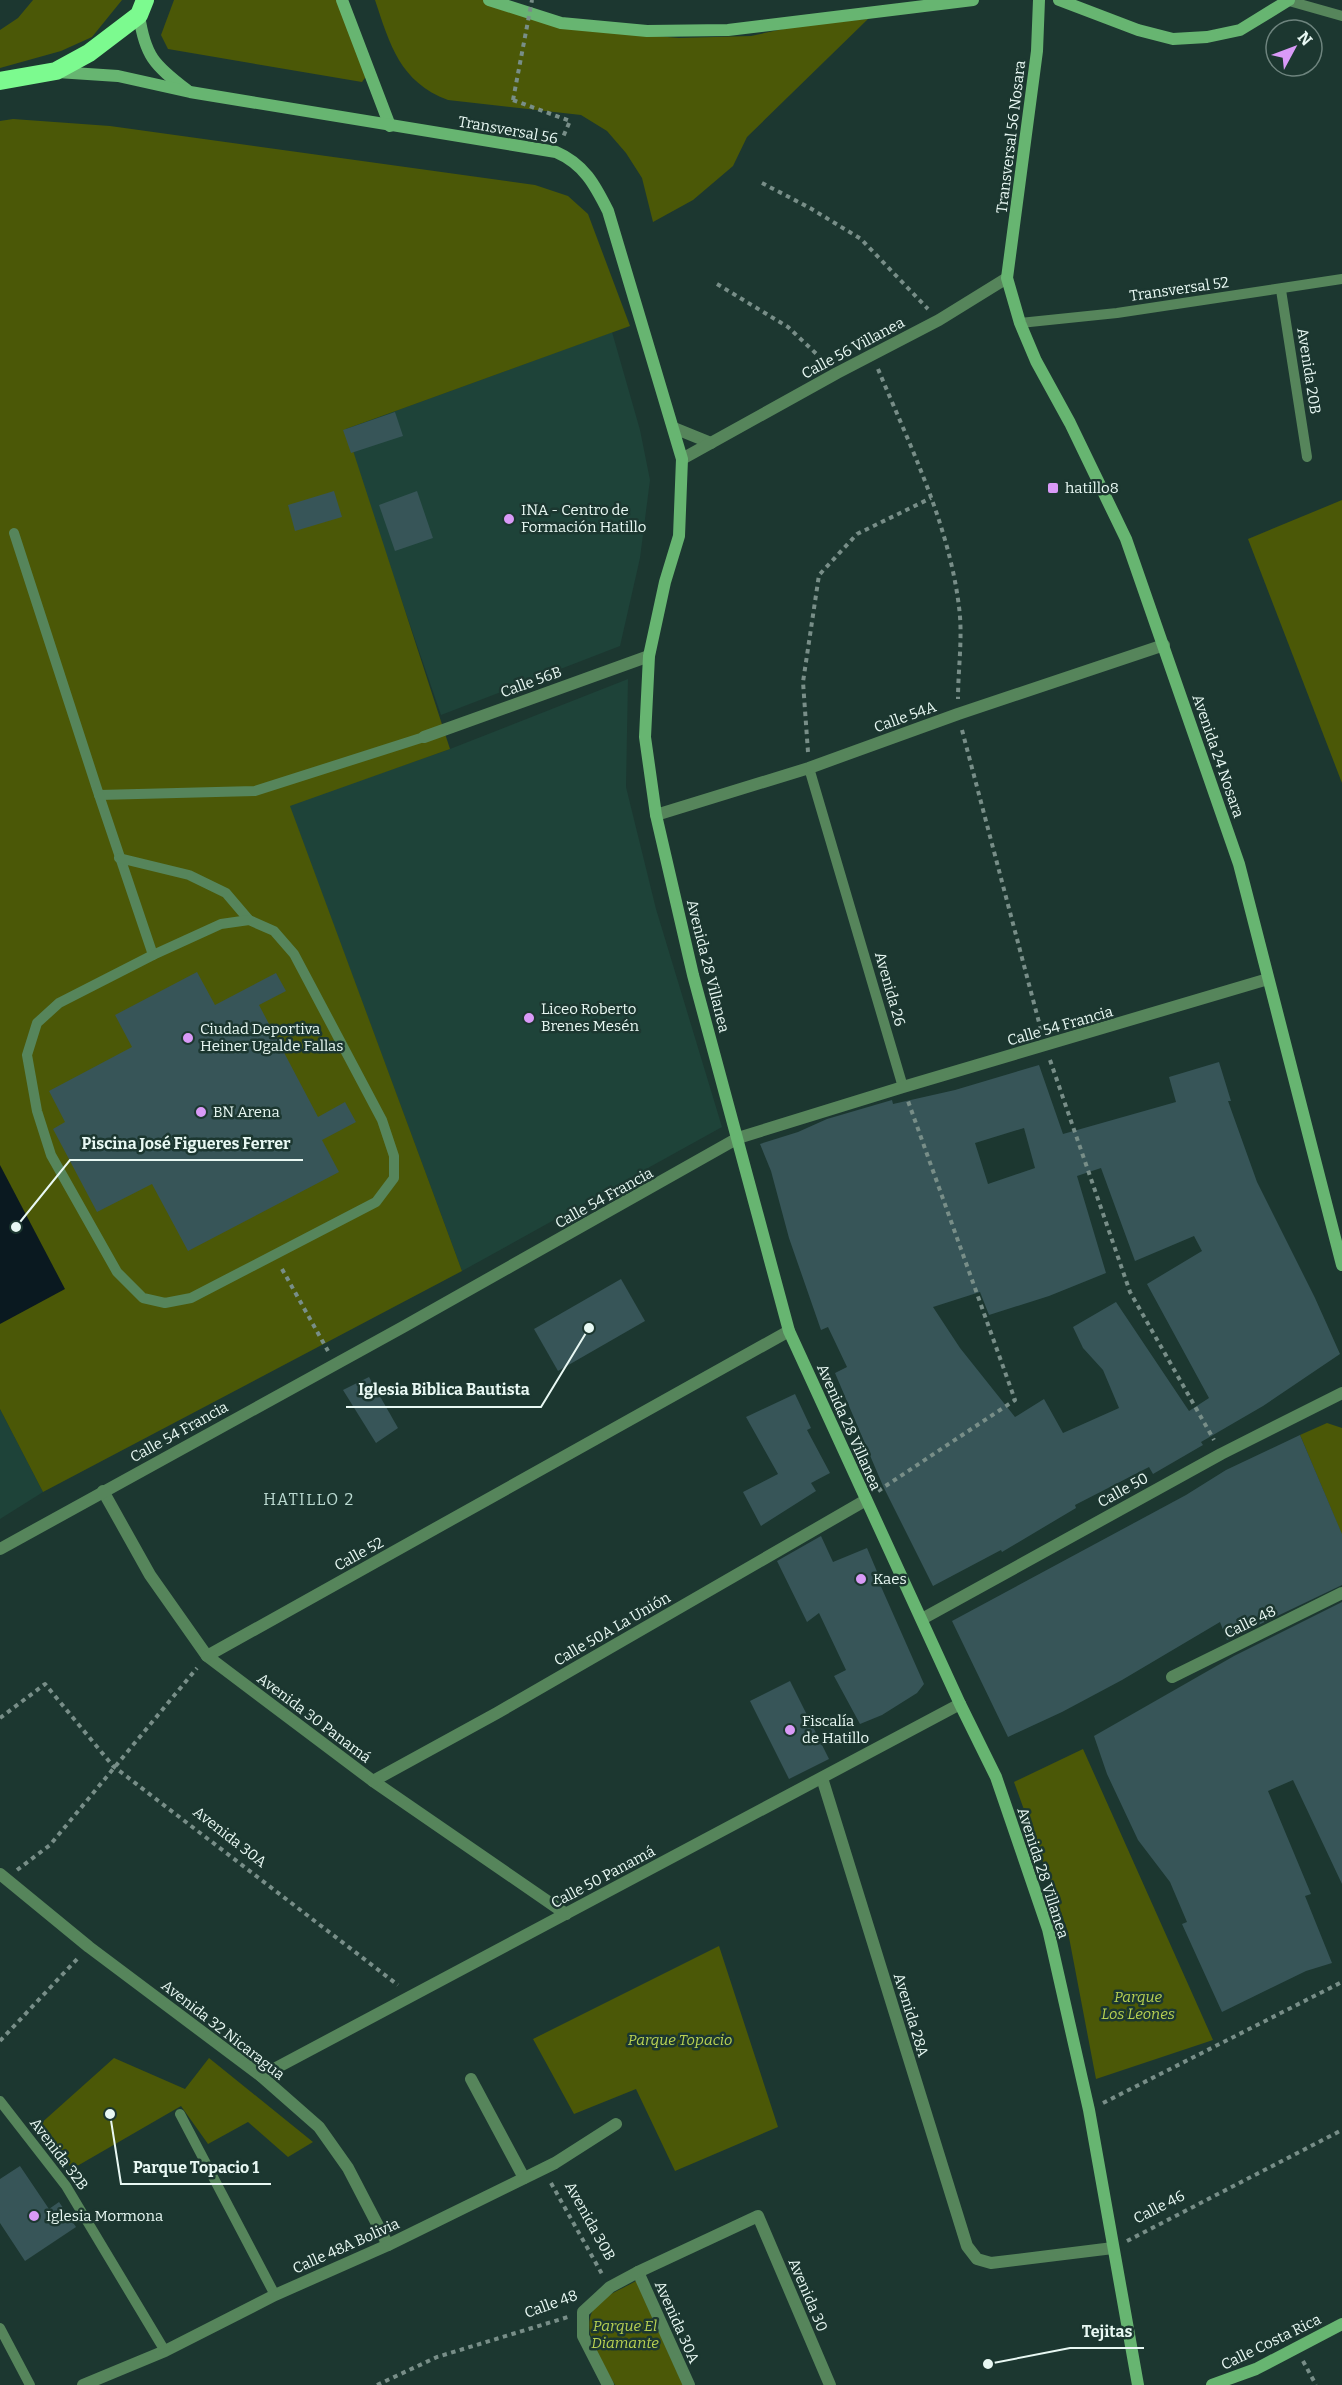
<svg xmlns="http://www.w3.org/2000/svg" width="1342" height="2385" viewBox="0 0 1342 2385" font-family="Bitter,serif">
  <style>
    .built { fill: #1e4339 }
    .green { fill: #4b5807 }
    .water { fill: #0a1920 }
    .building { fill: #375558; fill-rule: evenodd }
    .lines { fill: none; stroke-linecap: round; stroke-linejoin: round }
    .path { stroke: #788e88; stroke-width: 4; stroke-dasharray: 4.5 4.5; stroke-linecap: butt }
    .lane { stroke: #56855b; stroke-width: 10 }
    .street { stroke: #56855b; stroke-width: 12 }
    .secondary { stroke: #67b571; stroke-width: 12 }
    .highway { stroke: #7cfa8f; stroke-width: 18 }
    .path-bridge { stroke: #788e88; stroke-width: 4; stroke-dasharray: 4.5 4.5; stroke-linecap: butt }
    .poi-dot { fill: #d99af7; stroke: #1c3730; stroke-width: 2 }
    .labels { text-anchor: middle; stroke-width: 5; stroke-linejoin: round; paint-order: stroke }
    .street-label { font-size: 15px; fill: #e8f8f3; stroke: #1c3730 }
    .poi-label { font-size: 15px; fill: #e8f8f3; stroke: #1c3730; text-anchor: start }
    .park-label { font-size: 15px; font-style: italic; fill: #b8d152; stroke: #1c3730 }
    .neighbourhood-label { font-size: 16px; letter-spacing: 1.5px; fill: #bcdbd2; stroke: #1c3730 }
    .leader { fill: none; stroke: #e8f8f3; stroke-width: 2 }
    .callout-dot { fill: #e8f8f3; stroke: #1c3730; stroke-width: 2 }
    .callout-label { font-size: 16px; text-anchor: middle; font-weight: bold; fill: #e8f8f3; stroke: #1c3730; stroke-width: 5; stroke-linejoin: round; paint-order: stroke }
  </style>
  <rect width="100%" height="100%" fill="#1c3730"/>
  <g class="built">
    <polygon points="612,332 640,430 650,480 640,558 620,646 441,715 343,430"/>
    <polygon points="628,679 626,787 656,909 722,1127 462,1271 289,805 450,749"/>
    <polygon points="0,1409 43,1492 0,1519"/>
  </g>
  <g class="green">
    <polygon points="33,0 122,0 92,37 61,51 0,68 0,30 18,18"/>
    <polygon points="174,0 341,0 367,75 362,82 168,49 161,35"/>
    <path d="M375 0H484L620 33 679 38 751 36 797 26 868 19 747 137 733 166 693 200 653 222 642 178 626 153 607 131 581 115 448 100C400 82 390 45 375 0Z"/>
    <polygon points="13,119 110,126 535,185 568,196 588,214 630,326 346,429 450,749 290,806 462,1271 43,1492 0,1409 0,121"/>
    <polygon points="1342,500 1342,783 1248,539"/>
    <polygon points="1327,1423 1342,1428 1342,1535 1300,1435"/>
    <polygon points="1083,1749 1213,2040 1096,2079 1068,1932 1014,1782"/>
    <polygon points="719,1946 778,2127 675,2171 636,2089 574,2114 533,2039"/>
    <polygon points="114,2058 185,2089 209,2058 313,2142 288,2157 248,2122 208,2144 181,2106 72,2169 38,2126"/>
    <path d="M636 2281 683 2385H615C604 2364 574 2325 599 2303 608 2294 624 2288 636 2281Z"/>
  </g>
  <polygon class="water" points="0,1165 65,1289 0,1324"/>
  <g class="building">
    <polygon points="395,412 403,436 351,453 343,430"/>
    <polygon points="334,491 342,517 295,531 288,505"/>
    <polygon points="417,491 433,538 395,551 379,505"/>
    <polygon points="197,972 215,1005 276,973 286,991 259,1005 318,1117 345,1102 356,1122 322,1140 339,1172 188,1251 152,1184 97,1212 53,1129 65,1122 49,1091 132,1047 115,1015"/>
    <path d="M1219 1062 1231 1101H1228L1257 1182 1315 1298 1340 1354 1263 1406 1201 1442 1203 1445 1153 1474 1149 1467 1075 1505 1076 1508 1002 1552 1001 1550 933 1586 883 1486 835 1373 847 1367 828 1327 821 1330 789 1238 771 1171 760 1144 798 1132 827 1119 892 1100 893 1104 955 1090 1039 1065 1063 1134 1176 1102 1169 1077ZM1024 1128 1035 1168 988 1184 975 1143ZM1101 1168 1135 1261 1194 1236 1202 1251 1147 1284 1209 1398 1189 1411 1116 1302 1073 1327 1083 1348 1103 1370 1119 1408 1063 1433 1044 1399 1015 1417 960 1348 933 1307 980 1292 989 1315 1049 1296 1106 1273 1077 1176Z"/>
    <polygon points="621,1279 645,1321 558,1371 534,1329"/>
    <polygon points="369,1377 398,1428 376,1443 343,1390"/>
    <polygon points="795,1394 811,1428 807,1430 830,1473 811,1483 816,1491 761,1526 743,1492 778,1474 746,1417"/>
    <polygon points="1300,1435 1342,1534 1342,1585 1227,1640 1220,1622 1122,1680 1062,1712 1008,1737 952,1621 1186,1495 1226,1470"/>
    <polygon points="821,1536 833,1562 867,1548 881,1581 879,1582 924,1684 917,1693 882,1715 860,1724 834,1676 846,1670 819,1613 807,1622 777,1561"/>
    <polygon points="1342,1602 1342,1884 1293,1780 1268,1791 1311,1894 1305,1896 1332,1963 1306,1971 1222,2012 1182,1924 1187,1922 1170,1882 1138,1840 1107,1774 1094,1736 1234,1656"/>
    <polygon points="790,1681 829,1759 789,1779 750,1701"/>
    <polygon points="20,2166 49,2209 59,2202 76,2227 25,2261 0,2223 0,2179"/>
  </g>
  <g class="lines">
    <g class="path">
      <polyline points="513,100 570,121 563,137"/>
      <polyline points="762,183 810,208 861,239 928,309"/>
      <polyline points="717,284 788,327 825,362"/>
      <path d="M878 369C910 446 949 524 959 607 963 637 958 669 958 699"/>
      <polyline points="962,730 1041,1030"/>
      <polyline points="808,752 803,682 819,575 857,534 931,498"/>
      <polyline points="1050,1060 1130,1292 1214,1440"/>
      <polyline points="282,1269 328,1351"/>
      <polyline points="878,1491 1015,1400 908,1101"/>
      <polyline points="0,1718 45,1684 113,1766 398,1985"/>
      <polyline points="17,1870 50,1845 197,1668"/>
      <polyline points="0,2041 78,1958"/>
      <polyline points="1103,2103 1342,1982"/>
      <polyline points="551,2183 602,2274"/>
      <polyline points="1127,2241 1342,2130"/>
      <polyline points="1303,2361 1316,2385"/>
      <polyline points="377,2385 437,2357 568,2317"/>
    </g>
    <g class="lane">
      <polyline points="1289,1 1342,16"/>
      <polyline points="1281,290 1307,457"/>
      <polyline points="1020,323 1117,313 1342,279"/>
      <polyline points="14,533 99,795 255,791 424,737"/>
      <polyline points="809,768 903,1087"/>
      <polyline points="99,795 153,955"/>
      <polyline points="119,858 189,875 226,893 249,920"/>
      <polygon points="249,920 274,931 294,954 382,1120 394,1156 394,1178 376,1202 191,1298 165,1303 143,1298 117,1272 51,1155 37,1111 27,1055 37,1023 59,1003 153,955 221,924"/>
      <polyline points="0,2101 66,2186 165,2351"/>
      <polyline points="180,2114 275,2295"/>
      <polyline points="0,2328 30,2385"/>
    </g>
    <g class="street">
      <polyline points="674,428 711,443"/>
      <polyline points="682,459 837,373 939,320 1007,278"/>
      <polyline points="424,737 649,656"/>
      <polyline points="656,815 809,768 958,714 1164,645"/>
      <polyline points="103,1491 150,1575 207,1656 373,1781 566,1914"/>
      <polyline points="0,1549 403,1327 738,1138 903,1087 1268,979"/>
      <polyline points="922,1619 1221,1454 1342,1393"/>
      <polyline points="207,1656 789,1331"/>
      <polyline points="1172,1677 1342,1593"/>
      <polyline points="822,1778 967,2246 977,2259 991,2263 1113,2248"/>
      <polyline points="373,1781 497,1713 866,1500"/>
      <polyline points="0,1874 89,1947 261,2076 319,2127 348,2168 388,2245"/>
      <polyline points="261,2076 960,1704"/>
      <polyline points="471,2079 524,2178"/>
      <polyline points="638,2272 689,2385"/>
      <polyline points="83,2385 165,2351 275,2295 388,2245 555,2163 616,2124"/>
      <polyline points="608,2385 583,2336 583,2312 610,2287 638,2272 758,2216 830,2385"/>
    </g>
    <g class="secondary">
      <polyline points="342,0 390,126"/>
      <polyline points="489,0 561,23 647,31 728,30 973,0"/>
      <polyline points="1039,0 1037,51 1007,278 1020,323 1036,361 1070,423 1126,539 1239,864 1342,1265"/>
      <polyline points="1059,0 1138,30 1173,39 1207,37 1240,30 1289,0"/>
      <path d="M139 15C145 56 154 65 187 90"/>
      <path d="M57 72 118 76 190 92 556 152C584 164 595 185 608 211L682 459 679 536 665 582 649 656 645 737 656 815 693 975 789 1331 960 1704 996 1777 1048 1929 1089 2110 1138 2385"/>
      <polyline points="1212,2385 1256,2369 1342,2324"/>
    </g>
    <polyline class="highway" points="0,81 56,71 89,53 139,15 145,0"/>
    <polyline class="path-bridge" points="513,100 532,0"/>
  </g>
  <g class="poi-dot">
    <rect x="1047" y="482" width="12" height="12" rx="3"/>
    <circle cx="509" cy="519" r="6"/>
    <circle cx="529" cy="1018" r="6"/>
    <circle cx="188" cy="1038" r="6"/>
    <circle cx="201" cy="1112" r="6"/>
    <circle cx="861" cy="1579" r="6"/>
    <circle cx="790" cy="1730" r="6"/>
    <circle cx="34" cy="2216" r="6"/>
  </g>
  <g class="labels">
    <g class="street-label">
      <text transform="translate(508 130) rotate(10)" y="5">Transversal 56</text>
      <text transform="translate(1011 137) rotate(-83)" y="5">Transversal 56 Nosara</text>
      <text transform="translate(1179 289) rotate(-8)" y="5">Transversal 52</text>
      <text transform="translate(853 348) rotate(-28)" y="5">Calle 56 Villanea</text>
      <text transform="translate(1309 371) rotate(81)" y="5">Avenida 20B</text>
      <text transform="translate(531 682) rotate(-20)" y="5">Calle 56B</text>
      <text transform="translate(905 717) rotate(-20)" y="5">Calle 54A</text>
      <text transform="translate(1218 756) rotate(71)" y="5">Avenida 24 Nosara</text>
      <text transform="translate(708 966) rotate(76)" y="5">Avenida 28 Villanea</text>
      <text transform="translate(890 989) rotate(74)" y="5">Avenida 26</text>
      <text transform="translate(1060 1026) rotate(-16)" y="5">Calle 54 Francia</text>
      <text transform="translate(604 1198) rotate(-29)" y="5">Calle 54 Francia</text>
      <text transform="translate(849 1427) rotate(66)" y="5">Avenida 28 Villanea</text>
      <text transform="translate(179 1432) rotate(-29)" y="5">Calle 54 Francia</text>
      <text transform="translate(1123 1490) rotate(-29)" y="5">Calle 50</text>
      <text transform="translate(359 1554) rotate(-29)" y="5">Calle 52</text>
      <text transform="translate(1250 1622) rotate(-26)" y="5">Calle 48</text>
      <text transform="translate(612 1629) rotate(-30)" y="5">Calle 50A La Unión</text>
      <text transform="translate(314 1718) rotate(37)" y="5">Avenida 30 Panamá</text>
      <text transform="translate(230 1837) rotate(38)" y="5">Avenida 30A</text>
      <text transform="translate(1043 1873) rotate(72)" y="5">Avenida 28 Villanea</text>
      <text transform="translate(603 1877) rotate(-28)" y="5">Calle 50 Panamá</text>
      <text transform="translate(911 2015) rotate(73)" y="5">Avenida 28A</text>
      <text transform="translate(223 2030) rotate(38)" y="5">Avenida 32 Nicaragua</text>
      <text transform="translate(59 2154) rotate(53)" y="5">Avenida 32B</text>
      <text transform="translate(1159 2207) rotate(-27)" y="5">Calle 46</text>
      <text transform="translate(590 2221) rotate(61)" y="5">Avenida 30B</text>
      <text transform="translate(346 2246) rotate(-24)" y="5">Calle 48A Bolivia</text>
      <text transform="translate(808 2295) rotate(67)" y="5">Avenida 30</text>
      <text transform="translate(551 2304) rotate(-20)" y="5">Calle 48</text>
      <text transform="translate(677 2322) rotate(66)" y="5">Avenida 30A</text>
      <text transform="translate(1271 2342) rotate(-26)" y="5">Calle Costa Rica</text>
    </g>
    <g class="poi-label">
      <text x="1065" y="493">hatillo8</text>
      <text x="521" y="515">INA - Centro de<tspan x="521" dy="17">Formación Hatillo</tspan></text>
      <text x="541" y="1014">Liceo Roberto<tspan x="541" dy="17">Brenes Mesén</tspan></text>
      <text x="200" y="1034">Ciudad Deportiva<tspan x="200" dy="17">Heiner Ugalde Fallas</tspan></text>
      <text x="213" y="1117">BN Arena</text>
      <text x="873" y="1584">Kaes</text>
      <text x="802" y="1726">Fiscalía<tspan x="802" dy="17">de Hatillo</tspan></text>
      <text x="46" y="2221">Iglesia Mormona</text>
    </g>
    <g class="park-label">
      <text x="1138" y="2002">Parque<tspan x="1138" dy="17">Los Leones</tspan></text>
      <text x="680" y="2045">Parque Topacio</text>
      <text x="625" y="2331">Parque El<tspan x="625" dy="17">Diamante</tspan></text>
    </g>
    <g class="neighbourhood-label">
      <text x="309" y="1505">HATILLO 2</text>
    </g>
  </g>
  <path class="leader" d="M16 1227L70 1160H303M589 1328L541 1407H346M110 2114L121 2184H271M988 2364L1070 2348H1144"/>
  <g class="callout-dot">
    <circle cx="16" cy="1227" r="6"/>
    <circle cx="589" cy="1328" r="6"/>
    <circle cx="110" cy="2114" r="6"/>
    <circle cx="988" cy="2364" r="6"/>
  </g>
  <g class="callout-label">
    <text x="186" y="1149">Piscina José Figueres Ferrer</text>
    <text x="444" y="1395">Iglesia Biblica Bautista</text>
    <text x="196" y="2173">Parque Topacio 1</text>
    <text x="1107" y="2337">Tejitas</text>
  </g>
  <g transform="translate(1294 48) rotate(49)"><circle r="28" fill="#1c3730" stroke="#6e847e" stroke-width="1.5"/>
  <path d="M0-4.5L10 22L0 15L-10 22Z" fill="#d99af7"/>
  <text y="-9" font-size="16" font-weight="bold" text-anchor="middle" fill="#e8f8f3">N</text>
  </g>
</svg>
